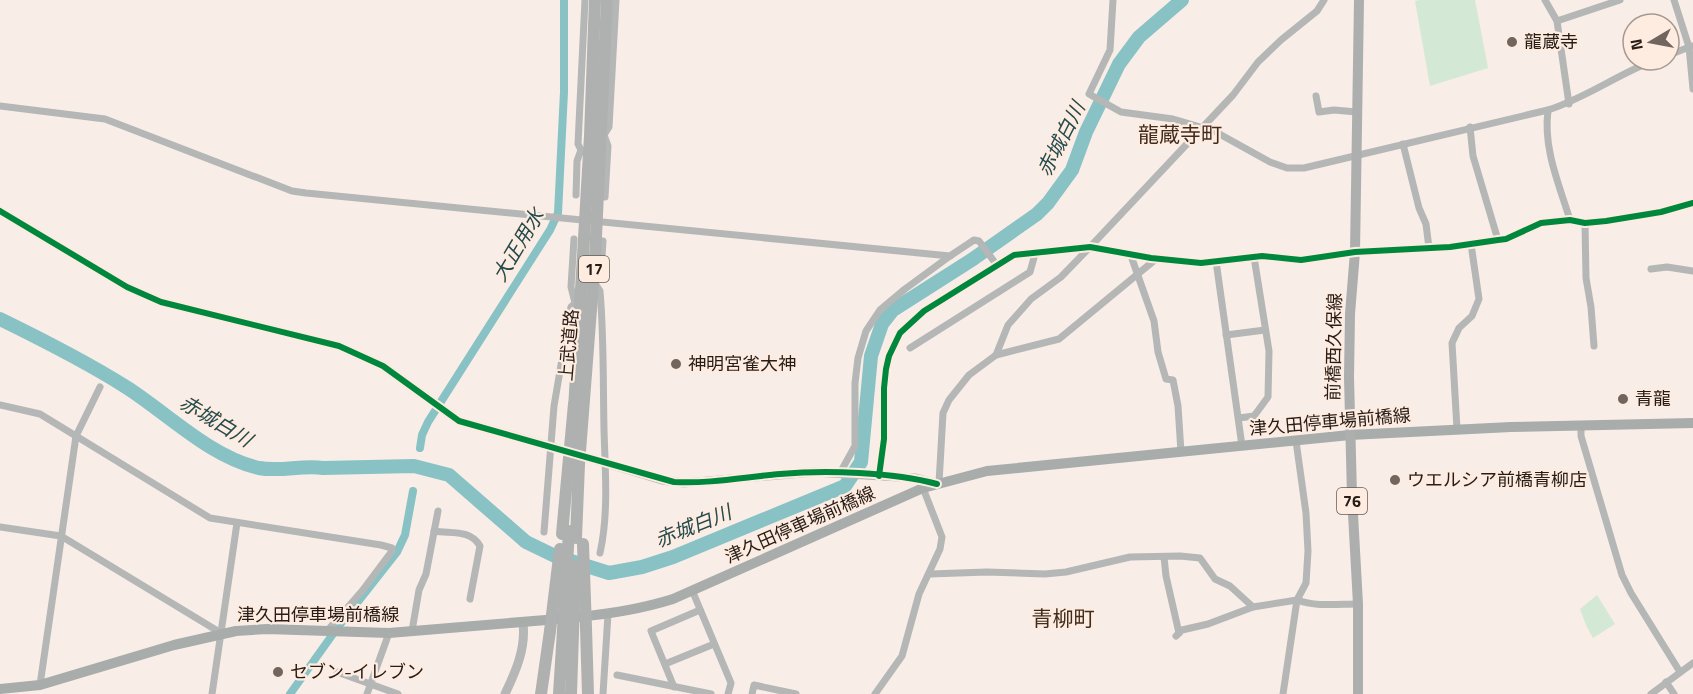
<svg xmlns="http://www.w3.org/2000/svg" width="1693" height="694" viewBox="0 0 1693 694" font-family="'Titillium Web','Noto Sans JP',sans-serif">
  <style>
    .green { fill: #d4e9d5 }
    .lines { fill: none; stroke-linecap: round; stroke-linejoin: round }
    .canal { stroke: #88c2c4; stroke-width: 8 }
    .river { stroke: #88c2c4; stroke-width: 14 }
    .minor { stroke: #b4b7b6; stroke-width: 7 }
    .tertiary { stroke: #b4b7b6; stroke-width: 9 }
    .secondary { stroke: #a8acab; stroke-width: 10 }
    .primary { stroke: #acafae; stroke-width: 10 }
    .trunk { stroke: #afb1b0; stroke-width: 12 }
    .trunk-bridge { stroke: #afb1b0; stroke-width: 12 }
    .cycleway-casing { stroke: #feece1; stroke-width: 10 }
    .cycleway { stroke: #00873e; stroke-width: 6 }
    .poi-dot { fill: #70665f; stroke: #feece1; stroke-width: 2 }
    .labels { text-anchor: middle; stroke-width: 4.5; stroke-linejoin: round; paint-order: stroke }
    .shield { fill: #feece1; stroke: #685b53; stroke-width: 1.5 }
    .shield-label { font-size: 16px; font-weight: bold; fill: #271d16 }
    .poi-label { font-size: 18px; fill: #271d16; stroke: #feece1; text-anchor: start }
    .street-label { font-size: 18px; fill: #271d16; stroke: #feece1 }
    .water-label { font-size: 20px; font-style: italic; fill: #234b4e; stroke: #feece1 }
    .quarter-label { font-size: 21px; fill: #412b1c; stroke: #feece1 }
  </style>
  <rect width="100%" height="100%" fill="#f8ede7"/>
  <g class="green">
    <polygon points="1420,0 1475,0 1488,68 1430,86 1415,1"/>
    <polygon points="1597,595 1615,624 1593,638 1586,625 1580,609"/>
  </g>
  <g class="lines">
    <g class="canal">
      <polyline points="420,448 422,435 428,422 550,230 558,213 564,92 564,0"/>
      <polyline points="290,694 338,627 397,552 405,535 413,491"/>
    </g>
    <path class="river" d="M0 319C43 340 85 361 126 387 167 413 210 457 259 468 280 472 302 465 323 468L414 466 449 475 526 542 555 556 609 573 642 567 673 557 845 486 861 462 871 356 882 324 893 310 973 259 1037 214 1048 203 1072 170 1086 132 1119 64 1139 37 1182 0"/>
    <g class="minor">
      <polyline points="585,0 578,144 581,150 589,152"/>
      <path d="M1113 0 1110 50 1089 94 1121 112 1173 119 1214 131 1270 162 1287 168H1304L1548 110C1586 98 1618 74 1655 60"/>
      <polyline points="1545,0 1557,21 1569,104"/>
      <polyline points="1674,0 1689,47 1693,89"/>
      <polyline points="1557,21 1620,0"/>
      <polyline points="1669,55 1692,46"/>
      <polyline points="1316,96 1319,112 1334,110 1357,112"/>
      <polyline points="0,106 105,119 292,191 306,193 950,256"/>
      <path d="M1548 110C1543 149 1559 184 1570 220"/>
      <polyline points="1470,127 1473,156 1498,240"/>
      <polyline points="604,135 608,146 605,197"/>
      <polyline points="598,136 604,135 609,127 616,0"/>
      <polyline points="1403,144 1419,208 1426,224 1429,248"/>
      <polyline points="576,195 577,161 581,150"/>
      <polyline points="1585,223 1586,278 1591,307 1594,346"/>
      <polyline points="574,239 571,287 575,303"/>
      <polyline points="1130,253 1154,321 1158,352 1166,379 1173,380 1178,406 1181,452"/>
      <polyline points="1216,261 1242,446"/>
      <polyline points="1651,269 1667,267 1693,271"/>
      <polyline points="593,282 600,276 601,272 603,241"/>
      <path d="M594 282 600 291C604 337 603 383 604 429 605 469 609 513 600 553"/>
      <polyline points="1226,335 1265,330"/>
      <polyline points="910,348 1030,272 1035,254"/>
      <polyline points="996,355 1059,339 1156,259"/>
      <polyline points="0,405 40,414 210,518 381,545 392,548 392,551 362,591 327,631"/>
      <polyline points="1239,418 1254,416 1268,397 1269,351 1254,257"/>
      <polyline points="1581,425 1581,436 1622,575 1631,593 1680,672"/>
      <polyline points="1457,429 1452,343 1459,328 1472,316 1479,299 1471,244"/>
      <polyline points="840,473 855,446 855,383 858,358 866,331 880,310 905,289 950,256 974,240 979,241 996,264"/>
      <polyline points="879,476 884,439 884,388 886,369 889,356 900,333 924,311 1014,255 1090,247 1151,258 1201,263 1262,256 1301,260 1355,252 1450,247 1498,240 1506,239 1541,223 1570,220 1585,223 1606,221 1661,212 1693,203"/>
      <polyline points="939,483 943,413 949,400 969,375 996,355 1008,325 1031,299 1061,277 1090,247 1233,95 1258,62 1281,40 1317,11 1324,0"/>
      <polyline points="0,527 61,536 221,633"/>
      <path d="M434 531C451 534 470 529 480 546L470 599"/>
      <polyline points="544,532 554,406 570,312 571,307 579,300"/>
      <polyline points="1164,557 1166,576 1179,633"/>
      <path d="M930 574 987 572 1045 574 1066 572 1130 557 1180 556 1200 558 1215 579 1230 586 1253 607 1297 600C1316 607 1338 604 1358 604"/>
      <polyline points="692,590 731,683 728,694"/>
      <polyline points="412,631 419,590 426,574 438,511"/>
      <polyline points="1176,636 1182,630 1208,624 1253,607"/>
      <polyline points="665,664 714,644"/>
      <polyline points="337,672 398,694"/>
      <polyline points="617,675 711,694"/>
      <polyline points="1666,682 1674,694"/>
      <polyline points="40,685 76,436 100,387"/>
      <polyline points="674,687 651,631 700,610"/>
      <polyline points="212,694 237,523"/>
      <polyline points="367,694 389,633"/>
      <polyline points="603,694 608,614"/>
      <polyline points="752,694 754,685 796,694"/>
      <polyline points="875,694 902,656 919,594 940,549 942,537 923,488"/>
      <polyline points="1283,694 1297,600 1306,583 1308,551 1306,513 1296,441"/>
      <polyline points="1651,694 1693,663"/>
    </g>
    <g class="tertiary">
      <polyline points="0,211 127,287 161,302 339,346 383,366 459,421 559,449"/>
      <polyline points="593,459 662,480 684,483 814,472 916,478 937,484"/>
      <path d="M505 694C516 671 526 648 523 623"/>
    </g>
    <g class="secondary">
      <path d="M577 617C610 614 641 609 673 599L923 488 987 471 1350 435 1511 427 1693 423"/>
      <polyline points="0,689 40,685 174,645 236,631 267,629 389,633 558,619"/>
    </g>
    <polyline class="primary" points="1358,694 1358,604 1352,496 1349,377 1350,314 1355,252 1359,0"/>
    <g class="trunk">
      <polyline points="574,409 590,136 595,0"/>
      <polyline points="562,534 574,404"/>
      <polyline points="576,538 579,464 595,258 607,0"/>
      <polyline points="586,628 588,694"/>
      <polyline points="541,694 550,631"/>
      <polyline points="559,694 563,630"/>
      <polyline points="571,694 573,633"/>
    </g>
    <g class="trunk-bridge">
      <polyline points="583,544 586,628"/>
      <polyline points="563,630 569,531"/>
      <polyline points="550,631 560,549"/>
      <polyline points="573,633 575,566"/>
    </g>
    <g class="cycleway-casing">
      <g id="cycleway">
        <path d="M0 211 127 287 161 302 339 346 383 366 459 421 674 482C709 484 745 477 780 474 826 470 893 472 937 484"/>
        <polyline points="879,476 884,439 884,388 886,369 889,356 900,333 924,311 1014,255 1090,247 1151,258 1201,263 1262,256 1301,260 1355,252 1450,247 1498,240 1506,239 1541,223 1570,220 1585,223 1606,221 1661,212 1693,203"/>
      </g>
    </g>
    <use href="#cycleway" class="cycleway"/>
  </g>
  <g class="poi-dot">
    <circle cx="1512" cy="42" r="6"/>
    <circle cx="676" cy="364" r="6"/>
    <circle cx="1623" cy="399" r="6"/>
    <circle cx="1395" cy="480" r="6"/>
    <circle cx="278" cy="672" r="6"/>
  </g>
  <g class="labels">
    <g class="shield">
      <rect x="579" y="256" width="30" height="26" rx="4.5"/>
      <rect x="1337" y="488" width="30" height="26" rx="4.5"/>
    </g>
    <g class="shield-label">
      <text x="594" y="275">17</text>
      <text x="1352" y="507">76</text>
    </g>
    <g class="poi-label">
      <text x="1524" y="48">龍蔵寺</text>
      <text x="688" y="370">神明宮雀大神</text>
      <text x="1635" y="405">青龍</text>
      <text x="1407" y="486">ウエルシア前橋青柳店</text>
      <text x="290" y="678">セブン-イレブン</text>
    </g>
    <g class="street-label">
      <text transform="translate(569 345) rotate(-85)" y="6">上武道路</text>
      <text transform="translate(1334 347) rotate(-89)" y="6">前橋西久保線</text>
      <text transform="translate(1330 422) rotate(-5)" y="6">津久田停車場前橋線</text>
      <text transform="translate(800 525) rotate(-24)" y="6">津久田停車場前橋線</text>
      <text x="318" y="621">津久田停車場前橋線</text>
    </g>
    <g class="water-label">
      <text transform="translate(1061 139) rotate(-63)" y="7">赤城白川</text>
      <text transform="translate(518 245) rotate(-59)" y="7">大正用水</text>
      <text transform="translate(216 421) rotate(31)" y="7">赤城白川</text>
      <text transform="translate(693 526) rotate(-22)" y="7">赤城白川</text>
    </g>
    <g class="quarter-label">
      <text x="1180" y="142">龍蔵寺町</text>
      <text x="1063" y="626">青柳町</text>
    </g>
  </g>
  <g transform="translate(1651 42) rotate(260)"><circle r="28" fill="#feece1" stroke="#a89990" stroke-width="1.5"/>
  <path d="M0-4.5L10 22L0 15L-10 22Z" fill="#70665f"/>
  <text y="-9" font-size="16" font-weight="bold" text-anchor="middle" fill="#271d16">N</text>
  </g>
</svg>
